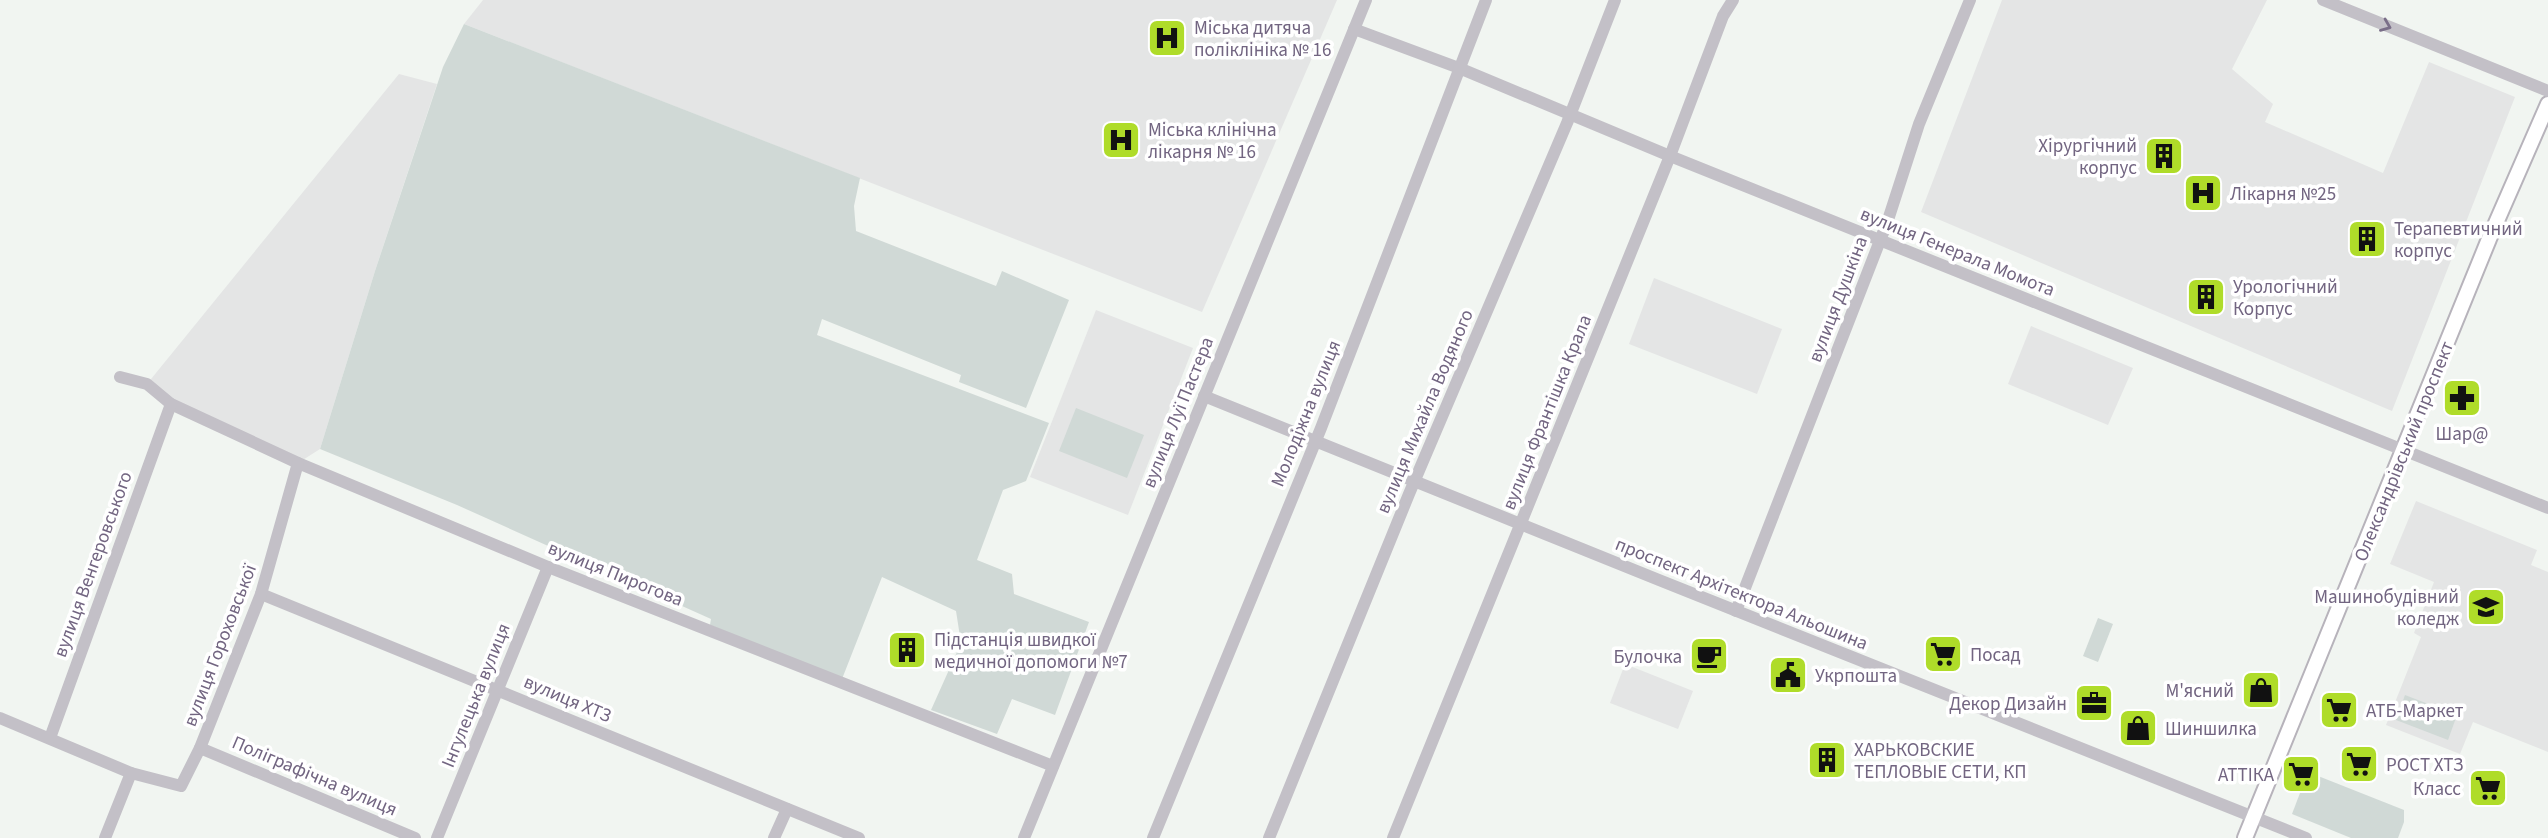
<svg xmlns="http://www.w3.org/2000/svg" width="2548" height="838" viewBox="0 0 2548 838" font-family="'Source Sans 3',sans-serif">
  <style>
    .built { fill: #e4e5e5 }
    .green { fill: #d0d9d6 }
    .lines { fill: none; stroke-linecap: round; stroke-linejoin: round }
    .major-casing { stroke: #b7b3bb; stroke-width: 18 }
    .minor { stroke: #c3c0c7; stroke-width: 12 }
    .major { stroke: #fff; stroke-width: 14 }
    .oneway { stroke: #7a6e88 }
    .labels { text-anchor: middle; stroke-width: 7; stroke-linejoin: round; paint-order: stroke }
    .poi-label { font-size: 19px; fill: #726581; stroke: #fff; text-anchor: start }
    .street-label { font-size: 19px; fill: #726581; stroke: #fff }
  </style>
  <rect width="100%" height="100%" fill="#f1f5f1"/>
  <g class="built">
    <polygon points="483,0 1337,0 1202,312 464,24"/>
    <polygon points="2002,0 2267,0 2232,69 2273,104 2265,122 2383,173 2429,62 2515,97 2392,411 1921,212"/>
    <polygon points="399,74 437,84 375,271 320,449 298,463 171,404 147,384"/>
    <polygon points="1654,278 1782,329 1757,394 1629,344"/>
    <polygon points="1096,310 1193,348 1128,515 1030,477"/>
    <polygon points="2031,326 2133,368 2108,425 2008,384"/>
    <polygon points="2416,501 2537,550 2531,565 2548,572 2548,752 2473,722 2460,754 2386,725 2421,637 2414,633 2434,582 2390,564"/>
    <polygon points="1625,664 1693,691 1678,729 1610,703"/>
  </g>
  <g class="green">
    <polygon points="464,24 860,178 854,206 856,231 996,286 1002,271 1069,300 1026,408 959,382 961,375 822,319 817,335 1049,423 1026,481 1003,490 977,560 1012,574 1014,594 1089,622 1055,715 1012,699 997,734 931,710 961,643 956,611 882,577 842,679 710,625 711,619 457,505 320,449 375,271 443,67"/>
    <polygon points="1076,408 1144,435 1127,478 1059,451"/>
    <polygon points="2098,618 2113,624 2098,662 2083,656"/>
    <polygon points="2405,695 2457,715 2448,740 2396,720"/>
    <polygon points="2308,772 2404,810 2404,822 2398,838 2351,838 2292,814"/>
  </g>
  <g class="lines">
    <g class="major-casing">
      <polyline id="major" points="2245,838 2489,239 2548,104"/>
    </g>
    <g class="minor">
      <polyline points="2323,0 2548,91"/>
      <polyline points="1354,29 1459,68 1670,156 2548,508"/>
      <polyline points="120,377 147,384 171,404 298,463 548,567 1053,766"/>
      <polyline points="1204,396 1659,580 2306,838"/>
      <polyline points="261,594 859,838"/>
      <polyline points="1736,611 1888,220 1919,124 1970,0"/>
      <polyline points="0,718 131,773 105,838"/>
      <polyline points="50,738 171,404"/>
      <polyline points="200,748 415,838"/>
      <polyline points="131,773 181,786 200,748 261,594 298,463"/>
      <polyline points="437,838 548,567"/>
      <polyline points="774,838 787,809"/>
      <polyline points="1024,838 1366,0"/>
      <polyline points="1153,838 1321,428 1486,0"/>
      <polyline points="1269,838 1409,494 1567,123 1615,0"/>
      <polyline points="1393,838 1670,156 1723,16 1733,0"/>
    </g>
    <use href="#major" class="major"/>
  </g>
  <defs><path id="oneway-chevron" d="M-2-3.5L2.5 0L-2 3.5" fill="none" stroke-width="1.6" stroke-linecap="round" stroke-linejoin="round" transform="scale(1.75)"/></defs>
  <use class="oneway" href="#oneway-chevron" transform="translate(2386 26) rotate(22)"/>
  <defs>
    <g id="hospital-square" transform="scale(2.0125)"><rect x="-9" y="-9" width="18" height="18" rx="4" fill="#afdc29" stroke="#fff"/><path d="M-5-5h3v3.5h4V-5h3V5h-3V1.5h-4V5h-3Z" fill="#111"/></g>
    <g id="building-square" transform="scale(2.0125)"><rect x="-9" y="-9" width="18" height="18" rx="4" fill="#afdc29" stroke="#fff"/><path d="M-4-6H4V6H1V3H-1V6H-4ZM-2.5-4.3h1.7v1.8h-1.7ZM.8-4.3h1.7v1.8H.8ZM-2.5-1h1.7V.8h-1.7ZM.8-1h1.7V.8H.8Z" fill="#111"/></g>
    <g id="pharmacy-square" transform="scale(2.0125)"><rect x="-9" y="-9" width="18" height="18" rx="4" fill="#afdc29" stroke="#fff"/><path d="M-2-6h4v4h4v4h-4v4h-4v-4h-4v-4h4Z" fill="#111"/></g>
    <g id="university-square" transform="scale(2.0125)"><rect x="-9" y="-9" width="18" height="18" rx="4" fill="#afdc29" stroke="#fff"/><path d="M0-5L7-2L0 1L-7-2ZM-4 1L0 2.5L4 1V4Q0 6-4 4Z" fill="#111"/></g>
    <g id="supermarket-square" transform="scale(2.0125)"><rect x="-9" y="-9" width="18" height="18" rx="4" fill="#afdc29" stroke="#fff"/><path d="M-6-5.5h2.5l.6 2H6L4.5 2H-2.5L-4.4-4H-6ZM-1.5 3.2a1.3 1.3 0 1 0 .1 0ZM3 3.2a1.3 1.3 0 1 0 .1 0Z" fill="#111"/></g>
    <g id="cafe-square" transform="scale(2.0125)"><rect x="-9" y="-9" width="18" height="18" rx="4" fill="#afdc29" stroke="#fff"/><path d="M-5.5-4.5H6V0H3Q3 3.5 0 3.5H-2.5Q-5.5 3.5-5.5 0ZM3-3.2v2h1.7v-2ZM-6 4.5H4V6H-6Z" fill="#111"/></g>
    <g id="civic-square" transform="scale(2.0125)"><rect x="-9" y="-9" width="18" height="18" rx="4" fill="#afdc29" stroke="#fff"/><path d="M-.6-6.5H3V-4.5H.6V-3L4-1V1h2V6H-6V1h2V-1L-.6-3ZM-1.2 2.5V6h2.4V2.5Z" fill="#111"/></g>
    <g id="shop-square" transform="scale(2.0125)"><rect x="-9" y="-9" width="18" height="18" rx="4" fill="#afdc29" stroke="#fff"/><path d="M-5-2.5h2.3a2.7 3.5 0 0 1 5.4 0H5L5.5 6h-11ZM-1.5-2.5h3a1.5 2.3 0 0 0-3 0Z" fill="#111"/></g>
    <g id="office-square" transform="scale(2.0125)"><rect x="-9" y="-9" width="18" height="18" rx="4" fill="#afdc29" stroke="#fff"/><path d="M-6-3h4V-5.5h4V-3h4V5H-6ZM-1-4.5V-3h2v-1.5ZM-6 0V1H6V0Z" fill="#111"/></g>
  </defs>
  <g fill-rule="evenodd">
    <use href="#hospital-square" x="1167" y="38"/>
    <use href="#hospital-square" x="1121" y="140"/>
    <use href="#building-square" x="2164" y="156"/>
    <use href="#hospital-square" x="2203" y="193"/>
    <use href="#building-square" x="2367" y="239"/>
    <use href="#building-square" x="2206" y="297"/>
    <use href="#pharmacy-square" x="2462" y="398"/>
    <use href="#university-square" x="2486" y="607"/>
    <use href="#building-square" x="907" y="650"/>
    <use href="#supermarket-square" x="1943" y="654"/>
    <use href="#cafe-square" x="1709" y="656"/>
    <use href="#civic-square" x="1788" y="675"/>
    <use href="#shop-square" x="2261" y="690"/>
    <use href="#office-square" x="2094" y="703"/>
    <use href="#supermarket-square" x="2339" y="710"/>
    <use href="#shop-square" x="2138" y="728"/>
    <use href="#building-square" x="1827" y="760"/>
    <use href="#supermarket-square" x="2359" y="764"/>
    <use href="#supermarket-square" x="2301" y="774"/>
    <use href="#supermarket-square" x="2488" y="788"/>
  </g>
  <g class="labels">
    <g class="poi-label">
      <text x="1194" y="34">Міська дитяча<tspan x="1194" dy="22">поліклініка № 16</tspan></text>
      <text x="1148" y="136">Міська клінічна<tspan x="1148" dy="22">лікарня № 16</tspan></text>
      <text x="2137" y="152" text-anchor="end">Хірургічний<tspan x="2137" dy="22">корпус</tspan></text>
      <text x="2230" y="200">Лікарня №25</text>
      <text x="2394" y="235">Терапевтичний<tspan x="2394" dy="22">корпус</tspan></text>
      <text x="2233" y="293">Урологічний<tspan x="2233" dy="22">Корпус</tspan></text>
      <text x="2462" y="440" text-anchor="middle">Шар@</text>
      <text x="2459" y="603" text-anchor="end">Машинобудівний<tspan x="2459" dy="22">коледж</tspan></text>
      <text x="934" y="646">Підстанція швидкої<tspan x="934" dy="22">медичної допомоги №7</tspan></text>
      <text x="1970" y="661">Посад</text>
      <text x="1682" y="663" text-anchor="end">Булочка</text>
      <text x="1815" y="682">Укрпошта</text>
      <text x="2234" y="697" text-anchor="end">М'ясний</text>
      <text x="2067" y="710" text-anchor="end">Декор Дизайн</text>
      <text x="2366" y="717">АТБ-Маркет</text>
      <text x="2165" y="735">Шиншилка</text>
      <text x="1854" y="756">ХАРЬКОВСКИЕ<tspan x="1854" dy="22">ТЕПЛОВЫЕ СЕТИ, КП</tspan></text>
      <text x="2386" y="771">РОСТ ХТЗ</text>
      <text x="2274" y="781" text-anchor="end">АТТІКА</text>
      <text x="2461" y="795" text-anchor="end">Класс</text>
    </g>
    <g class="street-label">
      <text transform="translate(1958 251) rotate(22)" y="7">вулиця Генерала Момота</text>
      <text transform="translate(1837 299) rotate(-69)" y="7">вулиця Душкіна</text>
      <text transform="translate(1424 411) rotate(-67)" y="7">вулиця Михайла Водяного</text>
      <text transform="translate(1177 412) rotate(-68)" y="7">вулиця Луї Пастера</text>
      <text transform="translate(1546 412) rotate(-68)" y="7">вулиця Франтішка Крала</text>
      <text transform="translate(1305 413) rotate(-68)" y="7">Молодіжна вулиця</text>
      <text transform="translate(2403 451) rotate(-68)" y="7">Олександрівський проспект</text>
      <text transform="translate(92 564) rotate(-70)" y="7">вулиця Венгеровського</text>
      <text transform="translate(616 573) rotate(22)" y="7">вулиця Пирогова</text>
      <text transform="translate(1742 593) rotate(22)" y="7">проспект Архітектора Альошина</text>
      <text transform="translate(219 645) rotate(-69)" y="7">вулиця Гороховської</text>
      <text transform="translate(475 695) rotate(-68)" y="7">Інгулецька вулиця</text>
      <text transform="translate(568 698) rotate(23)" y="7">вулиця ХТЗ</text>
      <text transform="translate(315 775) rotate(23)" y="7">Поліграфічна вулиця</text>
    </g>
  </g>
</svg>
